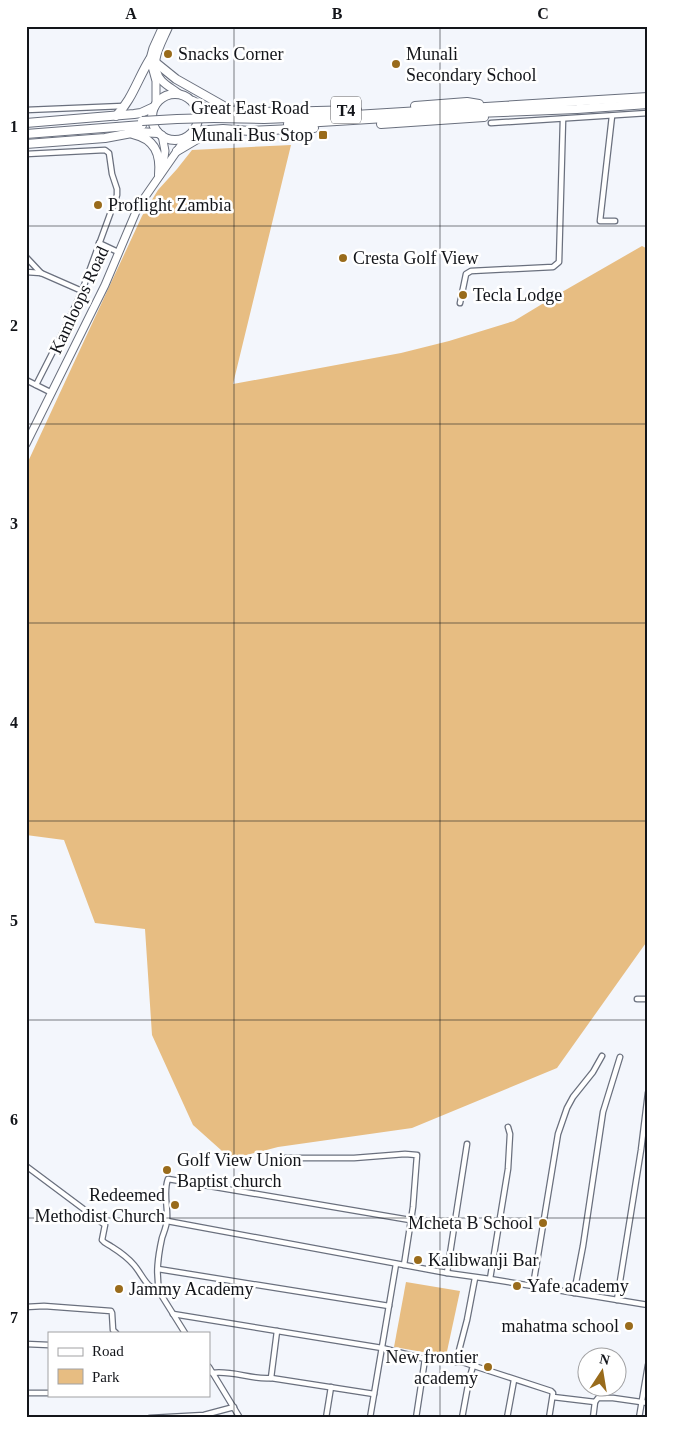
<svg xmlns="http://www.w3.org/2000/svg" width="674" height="1444" viewBox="0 0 674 1444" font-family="Georgia,serif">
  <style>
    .green { fill: #e7bd82 }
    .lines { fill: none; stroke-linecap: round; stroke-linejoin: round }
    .street-casing { stroke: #6a707e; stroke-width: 7 }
    .secondary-casing { stroke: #6a707e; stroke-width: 9 }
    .primary-casing { stroke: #6a707e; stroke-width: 10 }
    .street { stroke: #fff; stroke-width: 4.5 }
    .secondary { stroke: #fff; stroke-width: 7 }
    .primary { stroke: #fff; stroke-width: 8 }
    .primary-bridge-casing { stroke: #6a707e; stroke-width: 10; stroke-linecap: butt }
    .primary-bridge { stroke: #fff; stroke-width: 8 }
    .grid { fill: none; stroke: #13151a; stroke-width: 1; stroke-opacity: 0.55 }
    .poi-dot { fill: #996b1b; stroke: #fff; stroke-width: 2 }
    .labels { text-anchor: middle; stroke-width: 5; stroke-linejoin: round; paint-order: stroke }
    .shield { fill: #fff; stroke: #5a5b5f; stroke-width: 1 }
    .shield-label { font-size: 16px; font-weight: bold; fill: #13151a }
    .poi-label { font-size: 18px; fill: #13151a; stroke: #fff; text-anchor: start }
    .street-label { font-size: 18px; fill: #13151a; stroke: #fff }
    .neatline { fill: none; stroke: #13151a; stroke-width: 2 }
    .grid-label { font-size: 16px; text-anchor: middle; font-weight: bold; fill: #13151a }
  </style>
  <rect width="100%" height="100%" fill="#f3f6fc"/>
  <g class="green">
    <polygon points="291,145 233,384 401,353 449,341 514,321 562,292 642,246 648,249 648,940 557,1068 412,1128 278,1147 231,1159 193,1125 152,1035 145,929 95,923 64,840 26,835 26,466 142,216 158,190 177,169 192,150"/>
    <polygon points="406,1282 460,1291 446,1356 394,1347"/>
  </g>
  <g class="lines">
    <g class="street-casing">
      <g id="street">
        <polyline points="26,110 123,106"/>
        <polyline points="612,116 600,221 615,221"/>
        <polyline points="491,123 648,113"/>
        <polyline points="26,154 105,150 109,153 112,174 117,189 117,195 82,291 65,328 36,385"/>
        <polyline points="99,243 118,252"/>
        <polyline points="26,257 41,273"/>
        <polyline points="26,272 41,273 82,291"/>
        <polyline points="460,303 466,274 471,271 553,267 559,262 563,119"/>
        <polyline points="26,380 52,393"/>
        <polyline points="637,999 648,999"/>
        <polyline points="285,1158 354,1158 405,1154 417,1155 413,1207 404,1265"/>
        <path d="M26 1166 105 1225 102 1240C105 1244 108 1244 112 1247 120 1252 128 1258 134 1265 142 1274 146 1288 159 1291"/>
        <polyline points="167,1221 447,1273 490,1279 648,1305"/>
        <polyline points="158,1269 389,1306"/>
        <polyline points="447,1273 467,1144"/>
        <polyline points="490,1279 508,1169 510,1134 508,1127"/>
        <polyline points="533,1286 558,1134 567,1108 573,1097 593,1072 602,1056"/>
        <polyline points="574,1293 583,1246 603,1112 620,1057"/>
        <polyline points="617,1300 641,1150 648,1093"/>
        <polyline points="26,1307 44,1306 111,1311 112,1313 113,1330 116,1333"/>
        <polyline points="173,1314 382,1348 425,1359 462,1362 551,1391 553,1393 549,1418"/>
        <path d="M185 1333 160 1293C155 1275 158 1256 162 1238 164 1232 167 1225 167 1219 168 1206 163 1192 168 1179L410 1220"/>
        <polyline points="26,1344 49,1345"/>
        <polyline points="456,1362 467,1320 475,1278"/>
        <polyline points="209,1367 240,1418"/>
        <path d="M212 1373C232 1370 252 1380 271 1378L374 1394"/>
        <polyline points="271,1378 277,1331"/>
        <polyline points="26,1393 49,1393"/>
        <polyline points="553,1397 595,1402"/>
        <polyline points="150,1418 204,1415 234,1407"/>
        <polyline points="326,1418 331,1387"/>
        <polyline points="370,1418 396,1264"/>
        <polyline points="416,1418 425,1359"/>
        <polyline points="462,1418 469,1380 473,1366"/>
        <polyline points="507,1418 514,1380"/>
        <polyline points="593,1418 595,1402 598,1398 613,1398 648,1403"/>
        <polyline points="639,1418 648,1365"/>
      </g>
    </g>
    <g class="secondary-casing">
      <g id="secondary">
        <path d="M169 26C162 43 147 64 162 81 167 86 173 89 178 93"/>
        <polyline points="156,104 156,81 150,59 153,48 163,26"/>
        <polyline points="162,135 165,151 162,171"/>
        <polyline points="26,444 105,285 138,207 186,138"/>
      </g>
    </g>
    <g class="primary-casing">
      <g id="primary">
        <polyline points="155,62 176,79 229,109"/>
        <circle cx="175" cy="117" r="23"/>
        <polyline points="193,101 209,110 217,110 277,112 357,110"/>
        <polyline points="415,106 467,102 479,104"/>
        <path d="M116 116C132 100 138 78 150 59"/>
        <polyline points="214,118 264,119 338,116 648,97"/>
        <polyline points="26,123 134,114 141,113 154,107"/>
        <polyline points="288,124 450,114 577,109 648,104"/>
        <polyline points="381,124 484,117"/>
        <polyline points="194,131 223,129 250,131 314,128"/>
        <polyline points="26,134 142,125"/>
        <path d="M133 134C155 139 161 154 159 175"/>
        <polyline points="26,144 105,138 137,132 158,133"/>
        <polyline points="177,151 199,138 238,133"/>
      </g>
    </g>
    <use href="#street" class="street"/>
    <use href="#secondary" class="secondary"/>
    <use href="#primary" class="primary"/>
    <g class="primary-bridge-casing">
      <polyline id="primary-bridge" points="142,121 177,119 214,118"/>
    </g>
    <use href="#primary-bridge" class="primary-bridge"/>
  </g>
  <path class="grid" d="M234 26V1418M440 26V1418M26 226H648M26 424H648M26 623H648M26 821H648M26 1020H648M26 1218H648"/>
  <g class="poi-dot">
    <circle cx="168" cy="54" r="5"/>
    <circle cx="396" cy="64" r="5"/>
    <rect x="318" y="130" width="10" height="10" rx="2.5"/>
    <circle cx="98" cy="205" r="5"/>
    <circle cx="343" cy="258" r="5"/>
    <circle cx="463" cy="295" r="5"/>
    <circle cx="167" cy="1170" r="5"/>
    <circle cx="175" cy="1205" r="5"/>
    <circle cx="543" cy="1223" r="5"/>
    <circle cx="418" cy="1260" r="5"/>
    <circle cx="517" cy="1286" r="5"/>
    <circle cx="119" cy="1289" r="5"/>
    <circle cx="629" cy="1326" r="5"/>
    <circle cx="488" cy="1367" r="5"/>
  </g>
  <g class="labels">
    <rect class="shield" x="331" y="96.5" width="30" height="27" rx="4"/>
    <g class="shield-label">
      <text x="346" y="116">T4</text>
    </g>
    <g class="poi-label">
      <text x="178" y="60">Snacks Corner</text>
      <text x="406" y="60">Munali<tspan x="406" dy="21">Secondary School</tspan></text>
      <text x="313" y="141" text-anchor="end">Munali Bus Stop</text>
      <text x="108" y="211">Proflight Zambia</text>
      <text x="353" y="264">Cresta Golf View</text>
      <text x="473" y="301">Tecla Lodge</text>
      <text x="177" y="1166">Golf View Union<tspan x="177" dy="21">Baptist church</tspan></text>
      <text x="165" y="1201" text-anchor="end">Redeemed<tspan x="165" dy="21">Methodist Church</tspan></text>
      <text x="533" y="1229" text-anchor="end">Mcheta B School</text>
      <text x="428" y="1266">Kalibwanji Bar</text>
      <text x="527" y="1292">Yafe academy</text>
      <text x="129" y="1295">Jammy Academy</text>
      <text x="619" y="1332" text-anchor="end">mahatma school</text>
      <text x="478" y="1363" text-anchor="end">New frontier<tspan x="478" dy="21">academy</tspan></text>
    </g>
    <g class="street-label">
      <text x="250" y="114">Great East Road</text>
      <text transform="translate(79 300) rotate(-65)" y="6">Kamloops Road</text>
    </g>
  </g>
  <rect width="674" height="1444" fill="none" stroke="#ffffff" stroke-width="55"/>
  <rect x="48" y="1332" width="162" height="65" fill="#ffffff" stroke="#a1a1a3"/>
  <rect x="58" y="1348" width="25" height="8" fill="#ffffff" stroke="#a1a1a3"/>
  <text x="92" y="1356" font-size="15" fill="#13151a">Road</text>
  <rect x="58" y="1369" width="25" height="15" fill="#e7bd82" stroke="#a1a1a3"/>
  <text x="92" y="1382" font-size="15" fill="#13151a">Park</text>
  <g transform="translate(602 1372) rotate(12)"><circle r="24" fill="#ffffff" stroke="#a1a1a3"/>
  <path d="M0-4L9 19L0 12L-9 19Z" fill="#996b1b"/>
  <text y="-8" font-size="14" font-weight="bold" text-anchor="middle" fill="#13151a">N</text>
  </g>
  <rect x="28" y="28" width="618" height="1388" class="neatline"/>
  <g class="grid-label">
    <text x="131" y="19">A</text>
    <text x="337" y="19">B</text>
    <text x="543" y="19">C</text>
    <text x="14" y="132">1</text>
    <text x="14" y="331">2</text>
    <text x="14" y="529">3</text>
    <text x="14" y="728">4</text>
    <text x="14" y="926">5</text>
    <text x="14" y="1125">6</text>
    <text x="14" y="1323">7</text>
  </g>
</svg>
